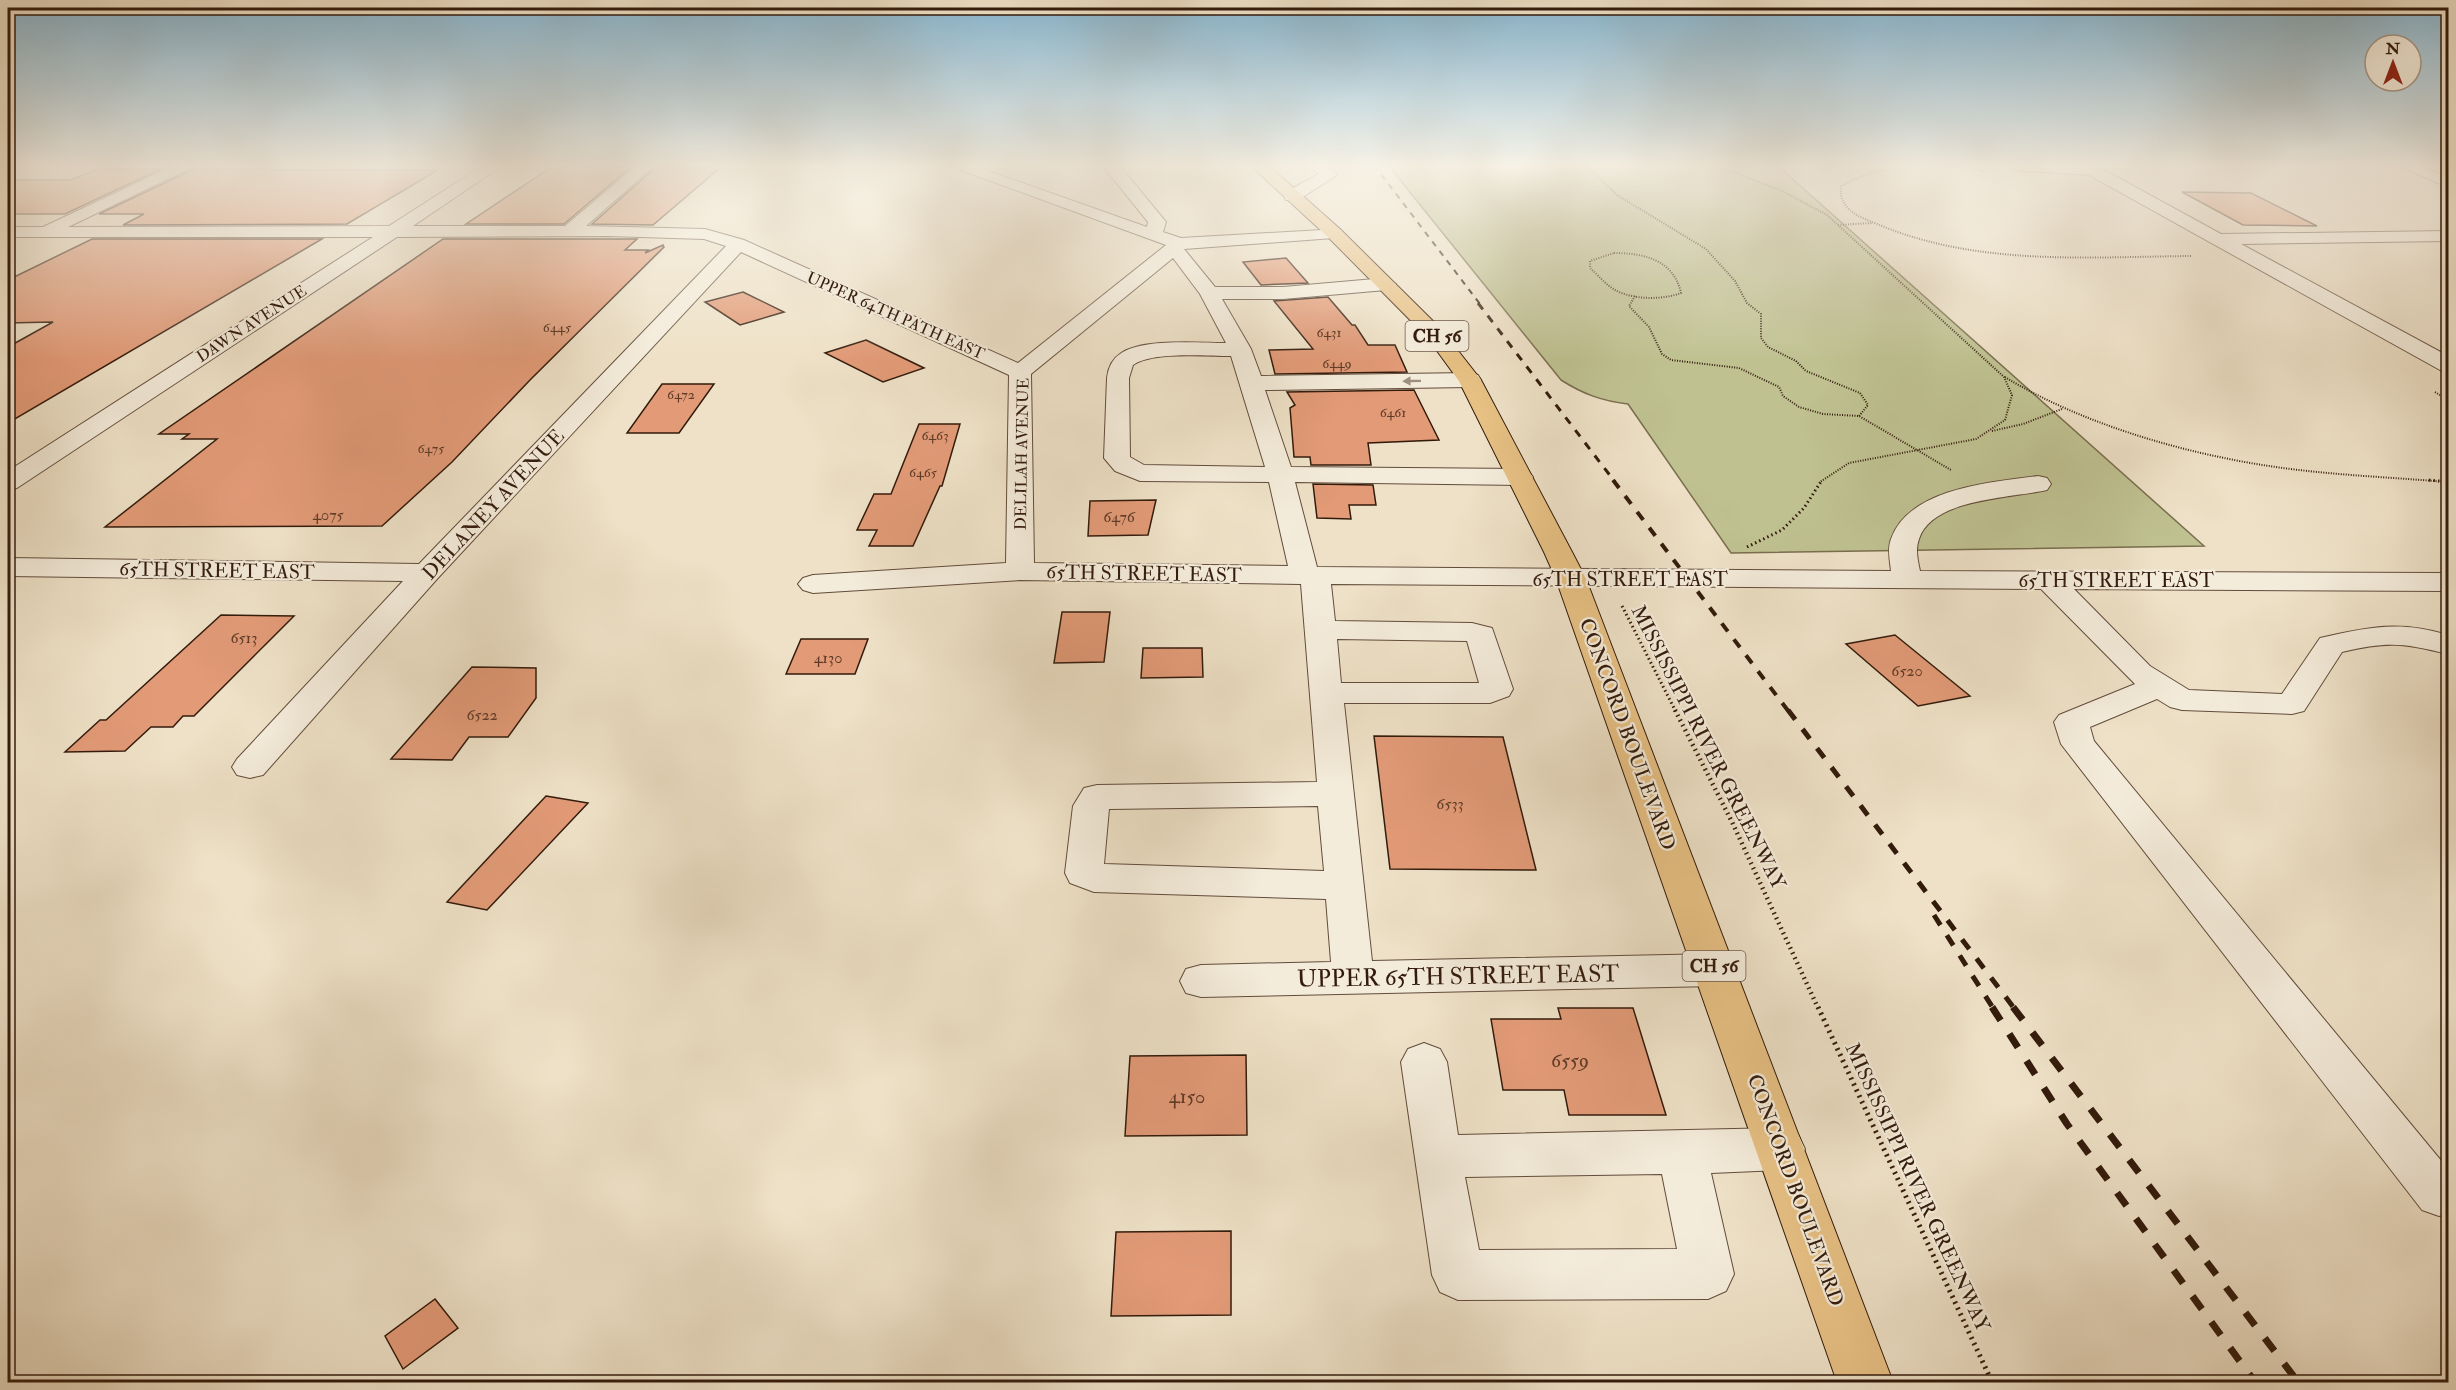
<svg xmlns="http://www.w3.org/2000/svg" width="2456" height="1390" viewBox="0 0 2456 1390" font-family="'IM FELL Double Pica',serif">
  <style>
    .green { fill: #bfc191; stroke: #796e4e; stroke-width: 1.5 }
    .building { fill: #e29a77; stroke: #331b0c; stroke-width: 1.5 }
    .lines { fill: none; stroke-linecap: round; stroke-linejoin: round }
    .minor-casing { stroke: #624c3b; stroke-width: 2 }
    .major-casing { stroke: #331b0c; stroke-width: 2 }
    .path-far3 { stroke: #331b0c; stroke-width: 2; stroke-dasharray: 1 1.5; stroke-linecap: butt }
    .path-far2 { stroke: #331b0c; stroke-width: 3; stroke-dasharray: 1.5 3; stroke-linecap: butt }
    .path-far1 { stroke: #331b0c; stroke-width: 4.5; stroke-dasharray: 1.5 4; stroke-linecap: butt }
    .path { stroke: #331b0c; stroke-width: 5; stroke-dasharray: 2 4.5; stroke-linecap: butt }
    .minor { fill: #f4ecdb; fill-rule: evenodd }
    .major { fill: #e7c084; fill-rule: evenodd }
    .rail-far4 { stroke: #331b0c; stroke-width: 2; stroke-dasharray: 6 6; stroke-linecap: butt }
    .rail-far3 { stroke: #331b0c; stroke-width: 3; stroke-dasharray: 8 8; stroke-linecap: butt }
    .rail-far2 { stroke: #331b0c; stroke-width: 4; stroke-dasharray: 10 10; stroke-linecap: butt }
    .rail-far1 { stroke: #331b0c; stroke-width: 5; stroke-dasharray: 12 12; stroke-linecap: butt }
    .rail { stroke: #331b0c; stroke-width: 7; stroke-dasharray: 16 16; stroke-linecap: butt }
    .oneway { fill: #9d8e7e }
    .labels { text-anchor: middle; stroke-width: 4.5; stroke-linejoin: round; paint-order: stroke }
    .far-number-label { font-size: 14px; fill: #5f3b27 }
    .far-street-label { font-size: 16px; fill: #331b0c; stroke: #f4ecdb }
    .number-label { font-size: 16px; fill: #5f3b27 }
    .shield { fill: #f4ecdb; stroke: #6d5a4a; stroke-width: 1.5 }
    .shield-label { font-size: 18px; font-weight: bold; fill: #331b0c }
    .street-label { font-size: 20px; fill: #331b0c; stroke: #f4ecdb }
    .near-number-label { font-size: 20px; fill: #5f3b27 }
    .near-street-label { font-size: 24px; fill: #331b0c; stroke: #f4ecdb }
  </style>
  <rect width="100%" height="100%" fill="#eee1c7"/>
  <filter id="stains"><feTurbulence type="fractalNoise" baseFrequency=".00333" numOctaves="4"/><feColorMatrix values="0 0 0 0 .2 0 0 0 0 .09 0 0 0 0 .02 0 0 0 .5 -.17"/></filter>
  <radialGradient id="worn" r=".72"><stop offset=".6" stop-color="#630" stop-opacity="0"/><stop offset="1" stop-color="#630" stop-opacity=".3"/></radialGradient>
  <path class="green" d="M1388 165H1777L2204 546 1731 553 1628 404C1602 401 1583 394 1561 380Z"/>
  <g class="building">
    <polygon points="631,167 564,224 466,224 550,168"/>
    <polygon points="656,167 721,167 653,225 592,224"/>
    <polygon points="98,169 161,169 65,214 8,214 8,180 70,180"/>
    <polygon points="194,169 274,169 272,170 438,170 347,224 123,225 144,214 99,214"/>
    <polygon points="2182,192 2251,193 2317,226 2243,225"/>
    <polygon points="92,239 322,239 8,423 8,347 53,322 8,323 8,280"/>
    <polygon points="443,239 637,239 625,250 648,250 645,253 663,245 664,247 530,380 452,462 382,526 105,527 217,439 182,439 189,434 159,434"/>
    <polygon points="1286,258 1308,283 1261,285 1243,262"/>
    <polygon points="743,292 784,312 740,325 705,302"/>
    <polygon points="1328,297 1352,325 1355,325 1368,345 1395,345 1407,372 1275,374 1269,350 1313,349 1274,301"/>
    <polygon points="866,340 924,368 883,382 825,353"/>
    <polygon points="662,384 714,384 679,433 627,433"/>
    <polygon points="1414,390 1439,440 1368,443 1371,465 1311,465 1310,457 1294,457 1290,408 1295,405 1287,392"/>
    <polygon points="919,424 960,424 942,486 940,486 913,546 869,546 877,530 857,530 874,494 891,494"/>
    <polygon points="1313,484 1373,485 1376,505 1349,505 1351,519 1317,518"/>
    <polygon points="1156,500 1148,535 1088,536 1090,501"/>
    <polygon points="1062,612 1110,612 1104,662 1054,663"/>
    <polygon points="221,615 294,616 194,716 183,716 173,727 151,727 125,751 65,752 100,720 106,720"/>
    <polygon points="1895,635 1970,696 1918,706 1846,644"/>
    <polygon points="801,639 868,639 855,674 786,674"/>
    <polygon points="1143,648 1202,648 1203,677 1141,678"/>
    <polygon points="472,667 536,668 536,698 508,737 469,737 452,760 391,759"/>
    <polygon points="1374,736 1503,737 1536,870 1390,869"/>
    <polygon points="546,796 588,803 487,910 447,902"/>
    <polygon points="1558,1008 1633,1008 1666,1115 1569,1115 1564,1090 1503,1090 1491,1019 1561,1019"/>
    <polygon points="1246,1055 1247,1135 1125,1136 1130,1056"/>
    <polygon points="1231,1231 1231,1315 1111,1316 1116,1232"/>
    <polygon points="435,1299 458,1328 403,1369 385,1336"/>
  </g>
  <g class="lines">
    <g class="minor-casing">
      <g id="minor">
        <path d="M175 165H197L68 227 389 226 484 165H503L413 226H565L637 165H655L586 226 705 229 744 240 1018 363 1166 245 947 165H971L1147 227 1148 222 1102 165H1119L1166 222 1163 232 1181 238 1340 229 1343 233 1334 238 1184 249 1215 287H1283L1386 278 1396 284 1386 290 1283 299H1222L1251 349 1261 376 1470 373 1478 375 1481 380 1478 385 1470 387 1265 390 1291 467 1520 469 1529 472 1533 477 1529 482 1520 485 1295 482 1317 567 1891 571C1890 561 1887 549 1891 539 1909 488 1992 482 2038 476L2047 478 2051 484 2047 490C2013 498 1932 498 1919 539 1915 550 1918 561 1920 571L2448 573V591L2074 589 2150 666 2189 690 2282 694 2320 638C2368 627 2400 620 2448 635V654C2403 643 2388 641 2342 652L2304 711 2292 714 2182 710 2170 707 2157 699 2090 727 2094 741 2448 1169V1213L2439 1216 2422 1210 2061 744 2054 722 2059 715 2135 684 2041 589 1331 584 1335 621 1472 623 1492 628 1513 689 1509 696 1490 703H1344L1372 961 1715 954 1730 959 1736 970 1730 981 1715 986 1201 997 1186 993 1180 981 1186 969 1201 965 1331 962 1326 899 1094 892 1070 883 1065 873 1073 806 1084 788 1097 785 1317 782 1301 584 1020 580 813 593 803 590 798 584 803 578 813 575 1006 563 1009 375 741 252 437 579 263 775 250 778 237 775 232 767 237 759 403 581 8 576V558L419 564 726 246 704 239 609 236 397 237 17 488 8 490V471L373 237H8V227H43ZM1173 258 1200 294 1226 343C1199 343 1141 338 1120 354 1112 359 1108 369 1107 378L1104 458 1115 471 1140 481 1269 482 1288 566 1034 563 1031 374ZM1231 356 1265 467 1144 465 1130 457 1129 378 1133 365C1152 351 1207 356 1231 356ZM1337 639 1467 641 1479 683H1341ZM1318 806 1324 871 1104 864 1109 809Z"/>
        <polygon points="1309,165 1327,165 1337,175 1298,200 1286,200 1284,196 1286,192 1319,174"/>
        <polygon points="2006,165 2095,165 2221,234 2448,231 2448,241 2241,244 2448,356 2448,372 2440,370 2089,175 2014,170"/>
        <polygon points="2395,165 2418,165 2448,177 2448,187"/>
        <path d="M1424 1043 1440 1049 1447 1062 1458 1135 1781 1128 1798 1134 1805 1149 1798 1164 1781 1170 1711 1173 1734 1274 1726 1291 1708 1299 1458 1300 1440 1292 1432 1275 1401 1062 1408 1049ZM1662 1174 1677 1249 1479 1250 1465 1177Z"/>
      </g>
    </g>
    <g class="major-casing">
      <polygon id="major" points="1250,165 1268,165 1340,229 1441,329 1481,380 1572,552 1586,579 1893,1382 1837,1382 1556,579 1544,552 1459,381 1427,337 1328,237"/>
    </g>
    <g class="path-far3">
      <polyline points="1586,165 1617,195 1706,249 1735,281 1747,303 1761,314 1761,338 1768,347 1796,361 1806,371 1860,393 1868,405 1859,416"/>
      <polyline points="1715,165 1782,191 1827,215 2004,377 2012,395 2005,420 1976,439 1849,463 1820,482"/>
      <polyline points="1938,165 1988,172"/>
      <path d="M1941 167C1906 167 1872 168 1841 186 1838 211 1862 218 1882 226 1980 266 2088 257 2191 256"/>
      <polyline points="1838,225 1872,223"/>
      <path d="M1614 253C1644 253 1674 260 1681 293 1663 300 1633 300 1615 290 1606 285 1598 275 1590 268V261Z"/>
      <polyline points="1635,296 1629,306 1649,327 1662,354 1671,360 1739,368 1779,387 1783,396 1799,407 1823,414 1859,416 1951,470"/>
      <path d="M2005 377C2080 423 2182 453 2269 466 2328 475 2388 477 2447 482"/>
      <polyline points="2435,392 2448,400"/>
      <polyline points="1992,431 2023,424 2062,409"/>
    </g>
    <g class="path-far2">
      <polyline points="2429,480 2448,482"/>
      <polyline points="1747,547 1782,530 1804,508 1822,480"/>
      <polyline points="1622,606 1676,712"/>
    </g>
    <polyline class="path-far1" points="1675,710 1732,822 1818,1008"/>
    <polyline class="path" points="1818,1007 1992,1382"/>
    <use href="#minor" class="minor"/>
    <use href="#major" class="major"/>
    <polyline class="rail-far4" points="1374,165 1480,304"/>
    <polyline class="rail-far3" points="1478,303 1615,482"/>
    <polyline class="rail-far2" points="1613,480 1789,712"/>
    <g class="rail-far1">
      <polyline points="1788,710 2014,1008"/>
      <polyline points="1934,915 1993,1008"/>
    </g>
    <g class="rail">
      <polyline points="1992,1007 2067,1124 2255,1382"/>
      <polyline points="2013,1007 2298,1382"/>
    </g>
  </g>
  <defs><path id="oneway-solid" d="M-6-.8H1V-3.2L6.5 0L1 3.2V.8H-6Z" transform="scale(1.5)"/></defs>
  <use class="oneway" href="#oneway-solid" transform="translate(1412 381) rotate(179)"/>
  <linearGradient id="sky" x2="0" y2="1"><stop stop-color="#88b8d3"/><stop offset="0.46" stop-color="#f7f2e6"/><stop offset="1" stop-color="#f7f2e6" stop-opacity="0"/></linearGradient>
  <rect width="2456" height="360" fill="url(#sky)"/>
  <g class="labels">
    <g class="far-number-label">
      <text x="557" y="332">6445</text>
      <text x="1329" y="337">6431</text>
      <text x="1337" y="368">6449</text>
      <text x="681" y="399">6472</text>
      <text x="1393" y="417">6461</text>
      <text x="935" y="440">6463</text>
      <text x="431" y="453">6475</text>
      <text x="923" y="477">6465</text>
    </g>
    <g class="far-street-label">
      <text transform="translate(896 315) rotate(24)" y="6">UPPER 64TH PATH EAST</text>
      <text transform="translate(251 323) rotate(-33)" y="6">DAWN AVENUE</text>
      <text transform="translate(1021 454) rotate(-89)" y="6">DELILAH AVENUE</text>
    </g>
    <g class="number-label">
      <text x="328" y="520">4075</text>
      <text x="1119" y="522">6476</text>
      <text x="244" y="643">6513</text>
      <text x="828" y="663">4130</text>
      <text x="1907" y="676">6520</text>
      <text x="482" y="720">6522</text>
      <text x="1450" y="809">6533</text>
    </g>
    <g class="shield">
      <rect x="1405.5" y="321" width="63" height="30" rx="4.5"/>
      <rect x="1682.5" y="951" width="63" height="30" rx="4.5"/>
    </g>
    <g class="shield-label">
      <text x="1437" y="342">CH 56</text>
      <text x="1714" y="972">CH 56</text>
    </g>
    <g class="street-label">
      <text transform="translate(493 504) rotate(-47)" y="7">DELANEY AVENUE</text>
      <text transform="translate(217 570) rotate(1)" y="7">65TH STREET EAST</text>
      <text transform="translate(1144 573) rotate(1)" y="7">65TH STREET EAST</text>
      <text x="1630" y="586">65TH STREET EAST</text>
      <text x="2116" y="587">65TH STREET EAST</text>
      <text transform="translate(1628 734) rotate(70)" y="7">CONCORD BOULEVARD</text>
      <text transform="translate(1709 747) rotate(63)" y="7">MISSISSIPPI RIVER GREENWAY</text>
      <text transform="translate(1918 1187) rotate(65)" y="7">MISSISSIPPI RIVER GREENWAY</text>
      <text transform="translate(1796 1190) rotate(70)" y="7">CONCORD BOULEVARD</text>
    </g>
    <g class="near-number-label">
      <text x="1570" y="1067">6559</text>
      <text x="1187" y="1103">4150</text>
    </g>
    <g class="near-street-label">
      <text transform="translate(1458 976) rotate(-1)" y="8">UPPER 65TH STREET EAST</text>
    </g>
  </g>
  <rect width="2456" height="1390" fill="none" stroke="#eee1c7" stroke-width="30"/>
  <rect x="9" y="9" width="2438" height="1372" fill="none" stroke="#331b0c" stroke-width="3"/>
  <rect x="15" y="15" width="2426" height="1360" fill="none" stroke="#331b0c" stroke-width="1.5"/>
  <g transform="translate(2393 63)"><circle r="28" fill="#f4ecdb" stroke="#a79888" stroke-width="1.5"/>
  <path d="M0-4.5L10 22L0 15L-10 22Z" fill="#8f2418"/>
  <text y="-9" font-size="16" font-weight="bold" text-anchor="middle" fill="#331b0c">N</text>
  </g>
  <rect width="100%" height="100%" filter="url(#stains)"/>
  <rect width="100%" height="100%" fill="url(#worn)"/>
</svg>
